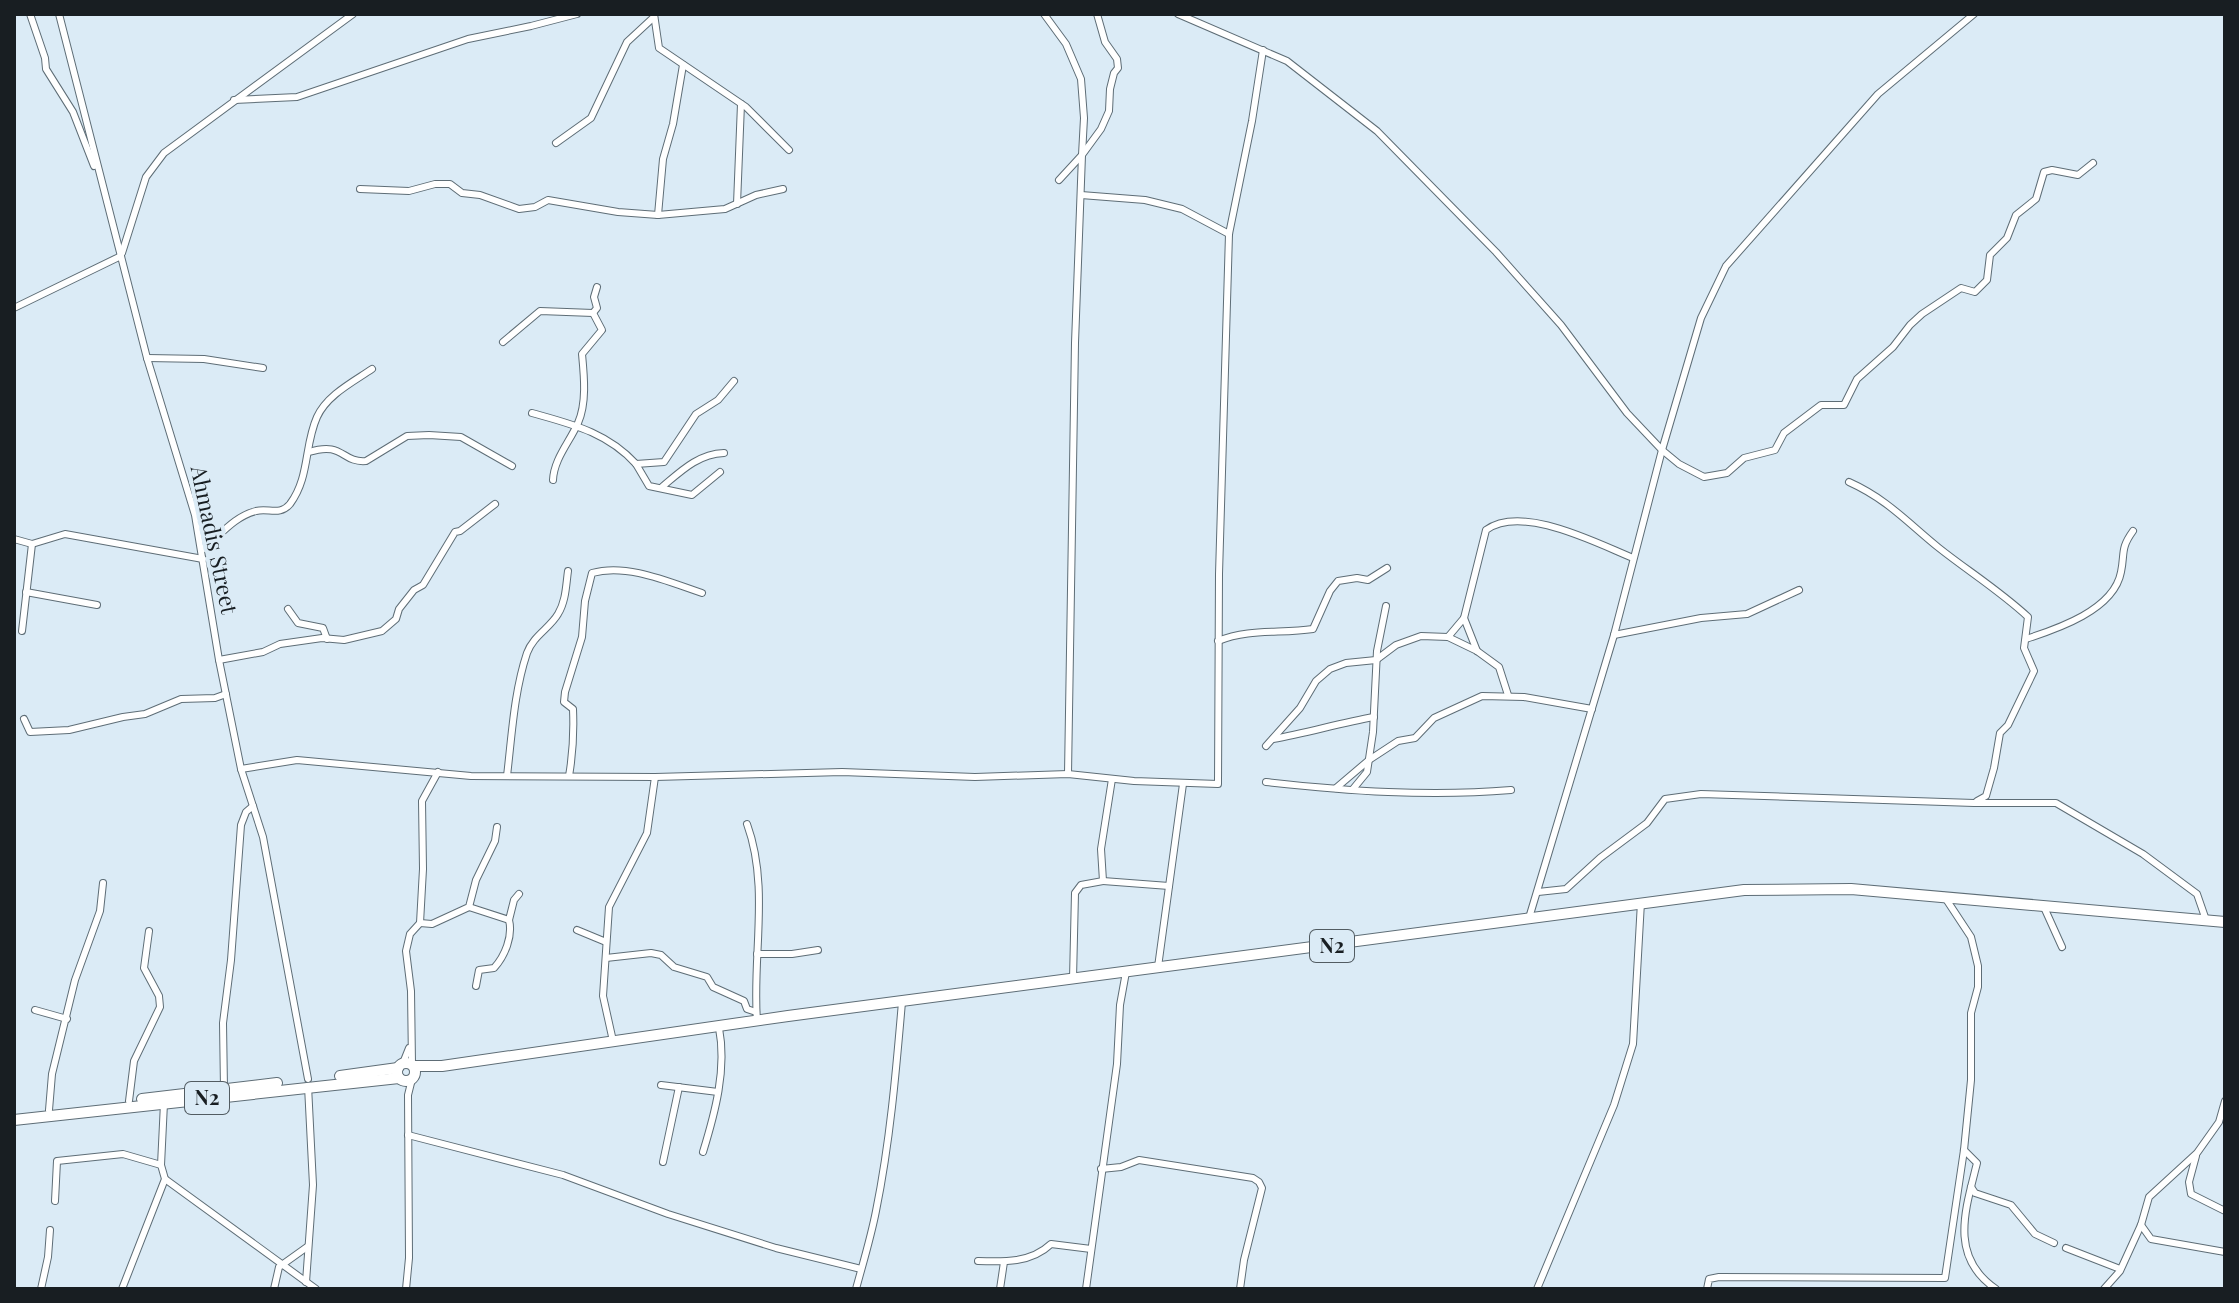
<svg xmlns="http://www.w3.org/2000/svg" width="2239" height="1303" viewBox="0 0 2239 1303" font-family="'Playfair Display',serif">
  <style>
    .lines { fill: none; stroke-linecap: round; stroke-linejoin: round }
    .minor-casing { stroke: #5e6d76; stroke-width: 8 }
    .highway-casing { stroke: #5e6d76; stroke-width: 12 }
    .minor { stroke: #fff; stroke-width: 6 }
    .highway { stroke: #fff; stroke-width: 10 }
    .labels { text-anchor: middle; stroke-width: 8; stroke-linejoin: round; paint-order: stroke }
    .shield { fill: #dbebf6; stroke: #525c62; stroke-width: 2 }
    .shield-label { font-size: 20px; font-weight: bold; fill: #181e22 }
    .street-label { font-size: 22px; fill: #181e22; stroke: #dbebf6 }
  </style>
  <rect width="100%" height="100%" fill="#dbebf6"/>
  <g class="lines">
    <g class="minor-casing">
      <g id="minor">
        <polyline points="30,14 45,58 46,69 73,112 94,166"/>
        <polyline points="59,14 147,358 195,515 219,660 241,769 263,837 308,1079"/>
        <polyline points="654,14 659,48 746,107 789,150"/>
        <polyline points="1044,14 1066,44 1081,79 1084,118 1082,155 1059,180"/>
        <polyline points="1178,14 1287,61 1377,131 1496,252 1561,325 1627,413 1662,450 1679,464 1704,477 1727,473 1744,458 1775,450 1784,433 1821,405 1844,405 1857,379 1893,347 1910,325 1922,314 1961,288 1975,292 1987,280 1990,255 2007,238 2016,215 2036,199 2044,172 2052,170 2078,175 2093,163"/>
        <polyline points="234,100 297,97 468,39 531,26 577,14"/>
        <polyline points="556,143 591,118 627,42 654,17"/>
        <polyline points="360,189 409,191 435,184 450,184 462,193 480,195 519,209 535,207 548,200 618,212 658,215 725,209 756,195 783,189"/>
        <polyline points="1081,195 1145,200 1182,209 1229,234"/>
        <polyline points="737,204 741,104"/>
        <polyline points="658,215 663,159 673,124 683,65"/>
        <polyline points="122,253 146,177 164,153 353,14"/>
        <polyline points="14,308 121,256"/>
        <polyline points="503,342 540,311 593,313 597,308 594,297 597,287"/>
        <polyline points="147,358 204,359 263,368"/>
        <path d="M532 413C571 424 607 432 636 464L664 462 696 414 718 400 734 381"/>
        <path d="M309 452C344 441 341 463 366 461L407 436 429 435 461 437 512 466"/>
        <polyline points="636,464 649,486 692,495 720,472"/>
        <path d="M553 480C554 459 569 443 578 423 587 403 584 375 582 354L602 330 593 313"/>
        <path d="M1849 482C1887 499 1908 523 1939 548 1968 571 2000 591 2028 617L2024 648 2034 671 2008 725 2000 733 1994 768 1986 796 1977 801"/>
        <path d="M662 487C681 471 698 454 724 453"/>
        <polyline points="14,539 32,544 65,534 203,559"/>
        <path d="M202 550C220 536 233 517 256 511 269 508 280 516 290 504 310 477 304 446 317 417 327 395 353 382 372 369"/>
        <polyline points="26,592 97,605"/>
        <polyline points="288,609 298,623 323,628 327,639"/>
        <polyline points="22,631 32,544"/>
        <polyline points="1614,635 1701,618 1747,614 1799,590"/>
        <polyline points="1448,637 1477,651 1499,667 1508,695"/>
        <path d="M2026 639C2057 629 2114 610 2121 572 2125 553 2120 549 2133 531"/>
        <path d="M1218 641C1249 628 1281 634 1313 629L1330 591 1338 581 1357 578 1368 580 1387 568"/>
        <path d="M1477 651 1464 618 1486 530C1522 504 1596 543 1633 558"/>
        <polyline points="219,660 263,652 280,644 322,638 344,640 382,631 396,619 399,609 414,590 423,585 455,532 460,531 495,504"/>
        <polyline points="24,719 30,732 69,730 123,717 145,714 181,699 215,698 226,694"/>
        <path d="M1273 739C1307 733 1340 723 1374 717"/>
        <polyline points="1266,746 1300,708 1316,681 1330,669 1346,663 1376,660 1396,645 1421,636 1448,637 1464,618"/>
        <polyline points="241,769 297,760 471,776 655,777 842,772 975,777 1068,774 1134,781 1218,784 1219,574 1229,234 1252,121 1263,50"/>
        <polyline points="1068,774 1075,343 1082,155 1101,129 1109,111 1110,89 1114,73 1118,68 1117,59 1105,42 1097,14"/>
        <path d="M507 776C512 734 514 692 527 653 533 636 550 628 558 614 566 601 566 585 568 571"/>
        <path d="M569 776C573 753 574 732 573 709L564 702 565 692 582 637 585 601 592 573C627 563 669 582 702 593"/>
        <path d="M1266 782C1347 791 1429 797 1511 790"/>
        <polyline points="1336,788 1369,760 1398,741 1415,738 1434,718 1482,696 1524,697 1592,709"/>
        <polyline points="1353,789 1367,772 1373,732 1377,651 1386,606"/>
        <path d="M747 824C770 887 752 956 757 1021"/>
        <polyline points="1103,881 1169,886"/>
        <polyline points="1538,892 1566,889 1600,858 1647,823 1665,799 1701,794 1974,803 2056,803 2143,854 2197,894 2206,920"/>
        <polyline points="2043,905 2062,947"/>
        <polyline points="469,907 509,920 514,900 519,894"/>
        <polyline points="1529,918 1614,635 1662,450 1701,318 1726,266 1878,94 1974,14"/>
        <polyline points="420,923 432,924 469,907 476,880 495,841 497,827"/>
        <polyline points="577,930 606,942"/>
        <polyline points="757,954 792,954 818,950"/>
        <polyline points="606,958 651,953 661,955 674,967 707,977 713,987 744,1001 747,1009 756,1012"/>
        <polyline points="1158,967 1183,784"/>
        <polyline points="1073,979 1075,893 1081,885 1103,881 1101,849 1112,779"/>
        <path d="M476 986 479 970 494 968C505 956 513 936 509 920"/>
        <polyline points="35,1010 67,1019"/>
        <polyline points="613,1041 603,996 609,907 647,833 655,777"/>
        <polyline points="403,1063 409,1048"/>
        <polyline points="412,1064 411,991 406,951 410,934 420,923 423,869 422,801 438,772"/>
        <polyline points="661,1085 718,1092"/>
        <polyline points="224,1089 223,1023 231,960 241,825 246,812 253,806"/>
        <polyline points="129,1101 134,1061 160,1007 159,996 144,968 149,931"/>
        <polyline points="164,1103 161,1165 165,1179 316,1289"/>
        <polyline points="49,1110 52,1074 75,980 100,911 103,883"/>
        <polyline points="408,1135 563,1175 668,1214 776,1248 861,1269"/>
        <path d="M1964 1150 1977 1163C1965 1211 1949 1257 1996 1289"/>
        <path d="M703 1152C715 1113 727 1069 719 1028"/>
        <polyline points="2196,1156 2189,1182 2191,1194 2225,1211"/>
        <polyline points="663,1162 679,1087"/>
        <polyline points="1101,1169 1121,1167 1139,1160 1253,1178 1259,1182 1262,1188 1244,1260 1240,1289"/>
        <polyline points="1971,1187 1975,1193 2011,1205 2035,1234 2054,1243"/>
        <polyline points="55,1201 57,1161 123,1154 161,1165"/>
        <polyline points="2141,1225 2151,1239 2225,1252"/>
        <polyline points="2066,1248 2120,1269"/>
        <path d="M978 1261C1004 1262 1031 1263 1051 1244L1091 1249"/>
        <polyline points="306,1282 313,1185 308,1086"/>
        <polyline points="41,1289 48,1257 50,1230"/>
        <polyline points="122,1289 165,1179"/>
        <polyline points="274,1289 279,1267 307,1247"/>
        <polyline points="406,1289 409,1258 408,1095 412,1079"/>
        <path d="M856 1289C863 1263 871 1237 876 1211 890 1142 896 1072 902 1002"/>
        <polyline points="1000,1289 1004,1262"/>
        <polyline points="1086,1289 1117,1064 1120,1005 1126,972"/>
        <polyline points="1537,1289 1614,1105 1633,1044 1641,902"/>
        <polyline points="1707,1289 1709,1279 1719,1277 1945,1278 1964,1150 1971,1080 1971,1013 1978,987 1978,966 1971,937 1944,896"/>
        <polyline points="2104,1289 2120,1271 2141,1225 2149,1197 2197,1153 2219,1122 2225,1101"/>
      </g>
    </g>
    <g class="highway-casing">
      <g id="highway">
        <circle cx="406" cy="1072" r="9"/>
        <polyline points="414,1066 442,1066 788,1016 1744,890 1851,889 2225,922"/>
        <polyline points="340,1076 398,1068"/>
        <polyline points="142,1099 277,1083"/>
        <polyline points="14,1120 399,1078"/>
      </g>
    </g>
    <use href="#minor" class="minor"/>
    <use href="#highway" class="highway"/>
  </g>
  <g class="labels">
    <g class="shield">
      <rect x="1310" y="930" width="44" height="32" rx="6"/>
      <rect x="185" y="1082" width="44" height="32" rx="6"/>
    </g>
    <g class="shield-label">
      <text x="1332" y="953">N2</text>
      <text x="207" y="1105">N2</text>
    </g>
    <g class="street-label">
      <text transform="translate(214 540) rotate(78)" y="8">Ahmadis Street</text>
    </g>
  </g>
  <rect width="2239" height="1303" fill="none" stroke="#181e22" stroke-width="32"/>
</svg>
